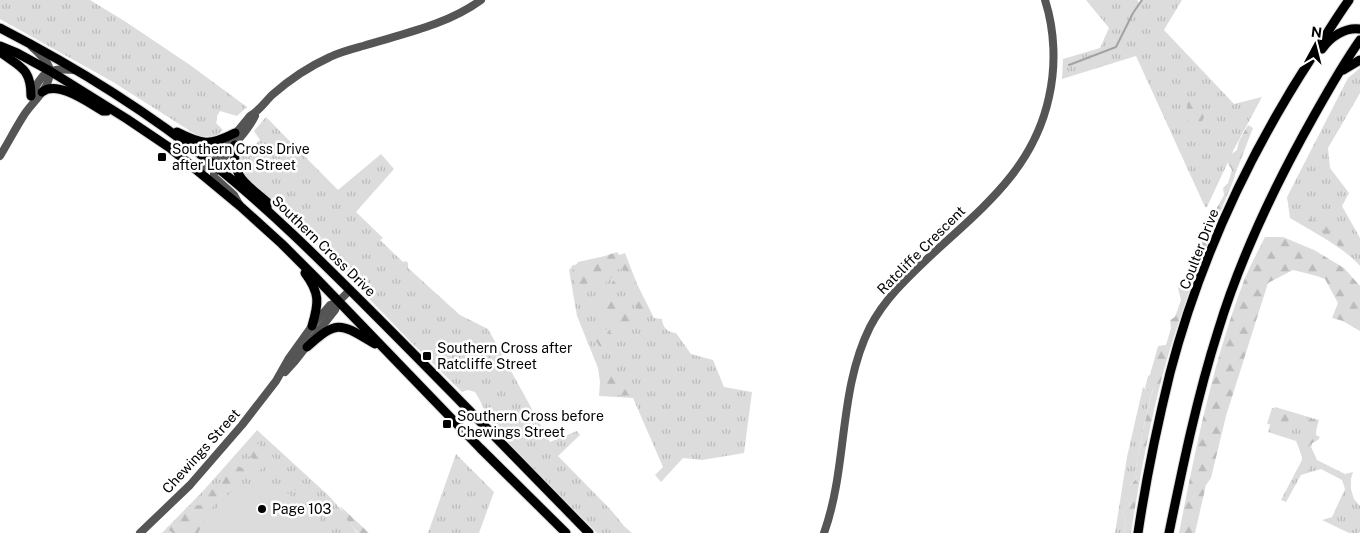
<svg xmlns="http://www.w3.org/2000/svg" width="1360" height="533" viewBox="0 0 1360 533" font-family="'Public Sans',sans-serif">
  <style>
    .grass { fill: url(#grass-tufts) }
    .forest { fill: url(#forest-firs) }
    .pitch { fill: #dcdcdc }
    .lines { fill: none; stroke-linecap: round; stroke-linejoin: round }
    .stream { stroke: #a3a3a3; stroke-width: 2 }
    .major-casing { stroke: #dbdbdb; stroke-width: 11 }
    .minor { stroke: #555; stroke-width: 8 }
    .major { stroke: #000; stroke-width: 9 }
    .poi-dot { fill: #000; stroke: #fff; stroke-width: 2 }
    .labels { text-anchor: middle; stroke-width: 5; stroke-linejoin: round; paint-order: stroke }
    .poi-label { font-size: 14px; fill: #000; stroke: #fff; text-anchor: start }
    .street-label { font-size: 14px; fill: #000; stroke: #fff }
  </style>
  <defs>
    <pattern id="grass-tufts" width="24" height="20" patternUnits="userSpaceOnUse" patternTransform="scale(1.25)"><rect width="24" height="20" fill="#dcdcdc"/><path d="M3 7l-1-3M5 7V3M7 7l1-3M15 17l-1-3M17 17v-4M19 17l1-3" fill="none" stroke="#bbb"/></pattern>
    <pattern id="forest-firs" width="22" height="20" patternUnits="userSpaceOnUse" patternTransform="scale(1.25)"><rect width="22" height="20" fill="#dcdcdc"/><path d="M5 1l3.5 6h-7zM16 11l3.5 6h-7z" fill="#bbb"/></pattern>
  </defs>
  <rect width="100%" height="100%" fill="#fff"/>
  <g class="grass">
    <polygon points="0,0 90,0 126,22 190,65 247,107 237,116 220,111 217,116 217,120 216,123 223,130 215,137 198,136 113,82 0,19"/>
    <polygon points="1086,0 1137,0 1140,4 1140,0 1182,0 1164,30 1234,104 1262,97 1234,149 1207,207 1205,207 1136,56 1062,79 1063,59 1100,48 1109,28"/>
    <path d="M1360 68V93L1328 148 1330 168 1349 193 1342 206 1360 238V266C1342 246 1313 232 1290 218L1287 197 1348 78Z"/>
    <path d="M266 117 338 190 381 154 394 169 356 212 383 238 380 240 403 262 406 261 408 263V268L460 315 488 329 550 442 577 431 580 435 558 456 611 510 624 526 632 533H597L502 436 504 435 490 421V417C483 409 481 401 475 392L468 390 462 392 411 342 322 250 242 175C238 161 237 157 244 145H255L260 140 254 131Z"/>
    <path d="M625 253 637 284 654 318 662 319C663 328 667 332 676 333L691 354 713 360 724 387 752 392 744 453 702 460 683 458 661 482 655 475 663 467 633 398 599 396 600 382 598 368 577 316 569 270 573 265 597 263Z"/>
    <polygon points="1143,387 1148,391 1153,388 1142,434 1135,473 1137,478 1130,485 1130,505 1123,511 1126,521 1124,533 1115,533 1127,457"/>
    <polygon points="1275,407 1319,420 1311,447 1317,460 1345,474 1353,472 1351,479 1351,489 1354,499 1360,506 1360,530 1359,533 1349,533 1322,520 1332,517 1345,489 1342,480 1321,469 1301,475 1286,502 1281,500 1303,458 1296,441 1268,432"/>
    <polygon points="257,430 329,496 343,512 357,533 162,533 204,490"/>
    <polygon points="456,454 494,492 479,533 428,533"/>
  </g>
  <g class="forest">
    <polygon points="1188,98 1201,102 1204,118 1195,131 1186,117"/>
    <path d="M1248 125 1253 128 1236 172 1232 184C1205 247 1180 311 1162 377 1149 428 1139 480 1131 533H1124L1126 521 1123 511 1130 505 1126 490 1137 478 1135 473 1142 434 1153 389 1148 391 1145 388 1148 376 1150 375 1158 346 1166 345 1171 328 1170 320 1175 317 1181 300 1178 288 1187 284 1194 267 1192 253 1208 232V226L1213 220 1214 213 1224 195 1223 188 1228 183 1232 170 1226 160 1230 155 1237 150 1239 141Z"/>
    <polygon points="1302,213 1314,222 1325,214 1330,232 1341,231 1349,238 1352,257 1324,234 1323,223 1316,228 1309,224 1300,223"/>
    <path d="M1265 237H1283L1314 250 1344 268 1360 286V331L1343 321 1332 318 1338 303 1325 279 1317 276 1293 270 1268 283 1226 416 1211 478 1206 485 1195 533H1179C1196 447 1213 361 1245 278 1251 264 1258 251 1265 237Z"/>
    <polygon points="617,252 627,264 647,311 641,314 647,321 632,323 630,331 620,330 604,320 607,313 600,306 609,294 612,282 624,273 630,283 615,291 615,305 632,312 637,311 632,284 625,270 618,269 610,279 603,285 596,272 588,272 587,288 576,287 572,271 578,262 605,256"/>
    <polygon points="598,324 617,337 604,342 608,352 604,354 589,329"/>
    <polygon points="604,361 613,371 629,384 644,389 651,406 642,405 636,396 602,394 601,363"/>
    <polygon points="1272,408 1293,414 1292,418 1288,421 1285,427 1267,424"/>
    <polygon points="1308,418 1317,421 1316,435 1320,437 1318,440 1305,447 1311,464 1309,471 1294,476 1303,460 1297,442 1298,438 1307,438 1309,436 1308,427 1306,424"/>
    <polygon points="251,438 274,458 254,475 236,480 210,510 198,533 173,533 166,528 175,523 188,506 202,505 203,493 214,489 226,476 228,463 243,468 258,462 249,456"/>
    <polygon points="285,475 293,476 306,485 298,491 286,487"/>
    <polygon points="340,506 369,533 358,533 345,517"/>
  </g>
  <polygon class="pitch" points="256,483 278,487 305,505 308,510 322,513 319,526 323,533 206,533 211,514 232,491"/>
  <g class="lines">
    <polyline class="stream" points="1069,65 1116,47 1133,13 1142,0"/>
    <g class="major-casing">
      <g id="major">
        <path d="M0 28C76 67 148 112 214 165 269 209 319 259 369 309 443 383 516 458 589 533"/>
        <polyline points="0,46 17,53 50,71 127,119 170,148 240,206 282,244 316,278 480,448 566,533"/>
        <path d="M1322 49C1330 37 1345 27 1360 29"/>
        <path d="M0 52C20 67 31 68 31 96"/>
        <polyline points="1343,70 1360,60"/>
        <path d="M42 92C58 80 89 103 103 111H107"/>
        <path d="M177 132C203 145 209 146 235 133"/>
        <path d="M235 145C232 178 244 182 267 202V209"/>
        <path d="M305 273C320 293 319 303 312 326"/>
        <path d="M307 347C338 319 340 323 375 344"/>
        <path d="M1138 533C1146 479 1157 426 1170 373 1199 262 1249 154 1312 57 1324 38 1336 18 1349 0"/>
        <path d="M1169 533C1183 465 1197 397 1218 331 1241 255 1276 183 1315 114 1329 89 1343 64 1360 40"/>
      </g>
    </g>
    <g class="minor">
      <path d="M31 95C44 71 46 68 74 70"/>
      <path d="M0 156C8 143 15 129 24 115 33 101 49 90 50 72 50 62 38 53 32 47"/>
      <path d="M191 164C215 174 226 156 239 139 245 132 251 124 255 116"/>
      <path d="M239 204 234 195 214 177V165L217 156 250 116C259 111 264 103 272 95 289 80 308 67 330 57 340 52 352 49 363 46 402 34 447 25 481 0"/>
      <polyline points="285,372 295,361 331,315 335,310 338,302"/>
      <polyline points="140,533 190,485 242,425 276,381 289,358 312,326 330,305 338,302 350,290"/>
      <path d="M824 533C848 466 838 391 870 327 884 300 905 280 926 260 978 211 1033 172 1049 97 1056 66 1055 31 1045 0"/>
    </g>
    <use href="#major" class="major"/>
  </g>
  <g class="poi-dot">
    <rect x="157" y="152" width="10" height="10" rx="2.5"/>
    <rect x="422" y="351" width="10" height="10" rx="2.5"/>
    <rect x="442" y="419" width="10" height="10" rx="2.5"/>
    <circle cx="262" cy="509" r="5"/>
  </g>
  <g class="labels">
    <g class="poi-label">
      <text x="172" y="154">Southern Cross Drive<tspan x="172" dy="16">after Luxton Street</tspan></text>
      <text x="437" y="353">Southern Cross after<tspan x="437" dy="16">Ratcliffe Street</tspan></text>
      <text x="457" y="421">Southern Cross before<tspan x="457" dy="16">Chewings Street</tspan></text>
      <text x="272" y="514">Page 103</text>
    </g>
    <g class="street-label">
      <text transform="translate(324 246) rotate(44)" y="5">Southern Cross Drive</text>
      <text transform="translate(1199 249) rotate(-69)" y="5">Coulter Drive</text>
      <text transform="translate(921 250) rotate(-45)" y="5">Ratcliffe Crescent</text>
      <text transform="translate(201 451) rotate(-48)" y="5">Chewings Street</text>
    </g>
  </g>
  <g transform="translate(1315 45) rotate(7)" stroke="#ffffff" stroke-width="4" paint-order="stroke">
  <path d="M0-4L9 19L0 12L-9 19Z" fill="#000000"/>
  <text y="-8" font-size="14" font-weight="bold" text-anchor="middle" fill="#000000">N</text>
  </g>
</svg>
